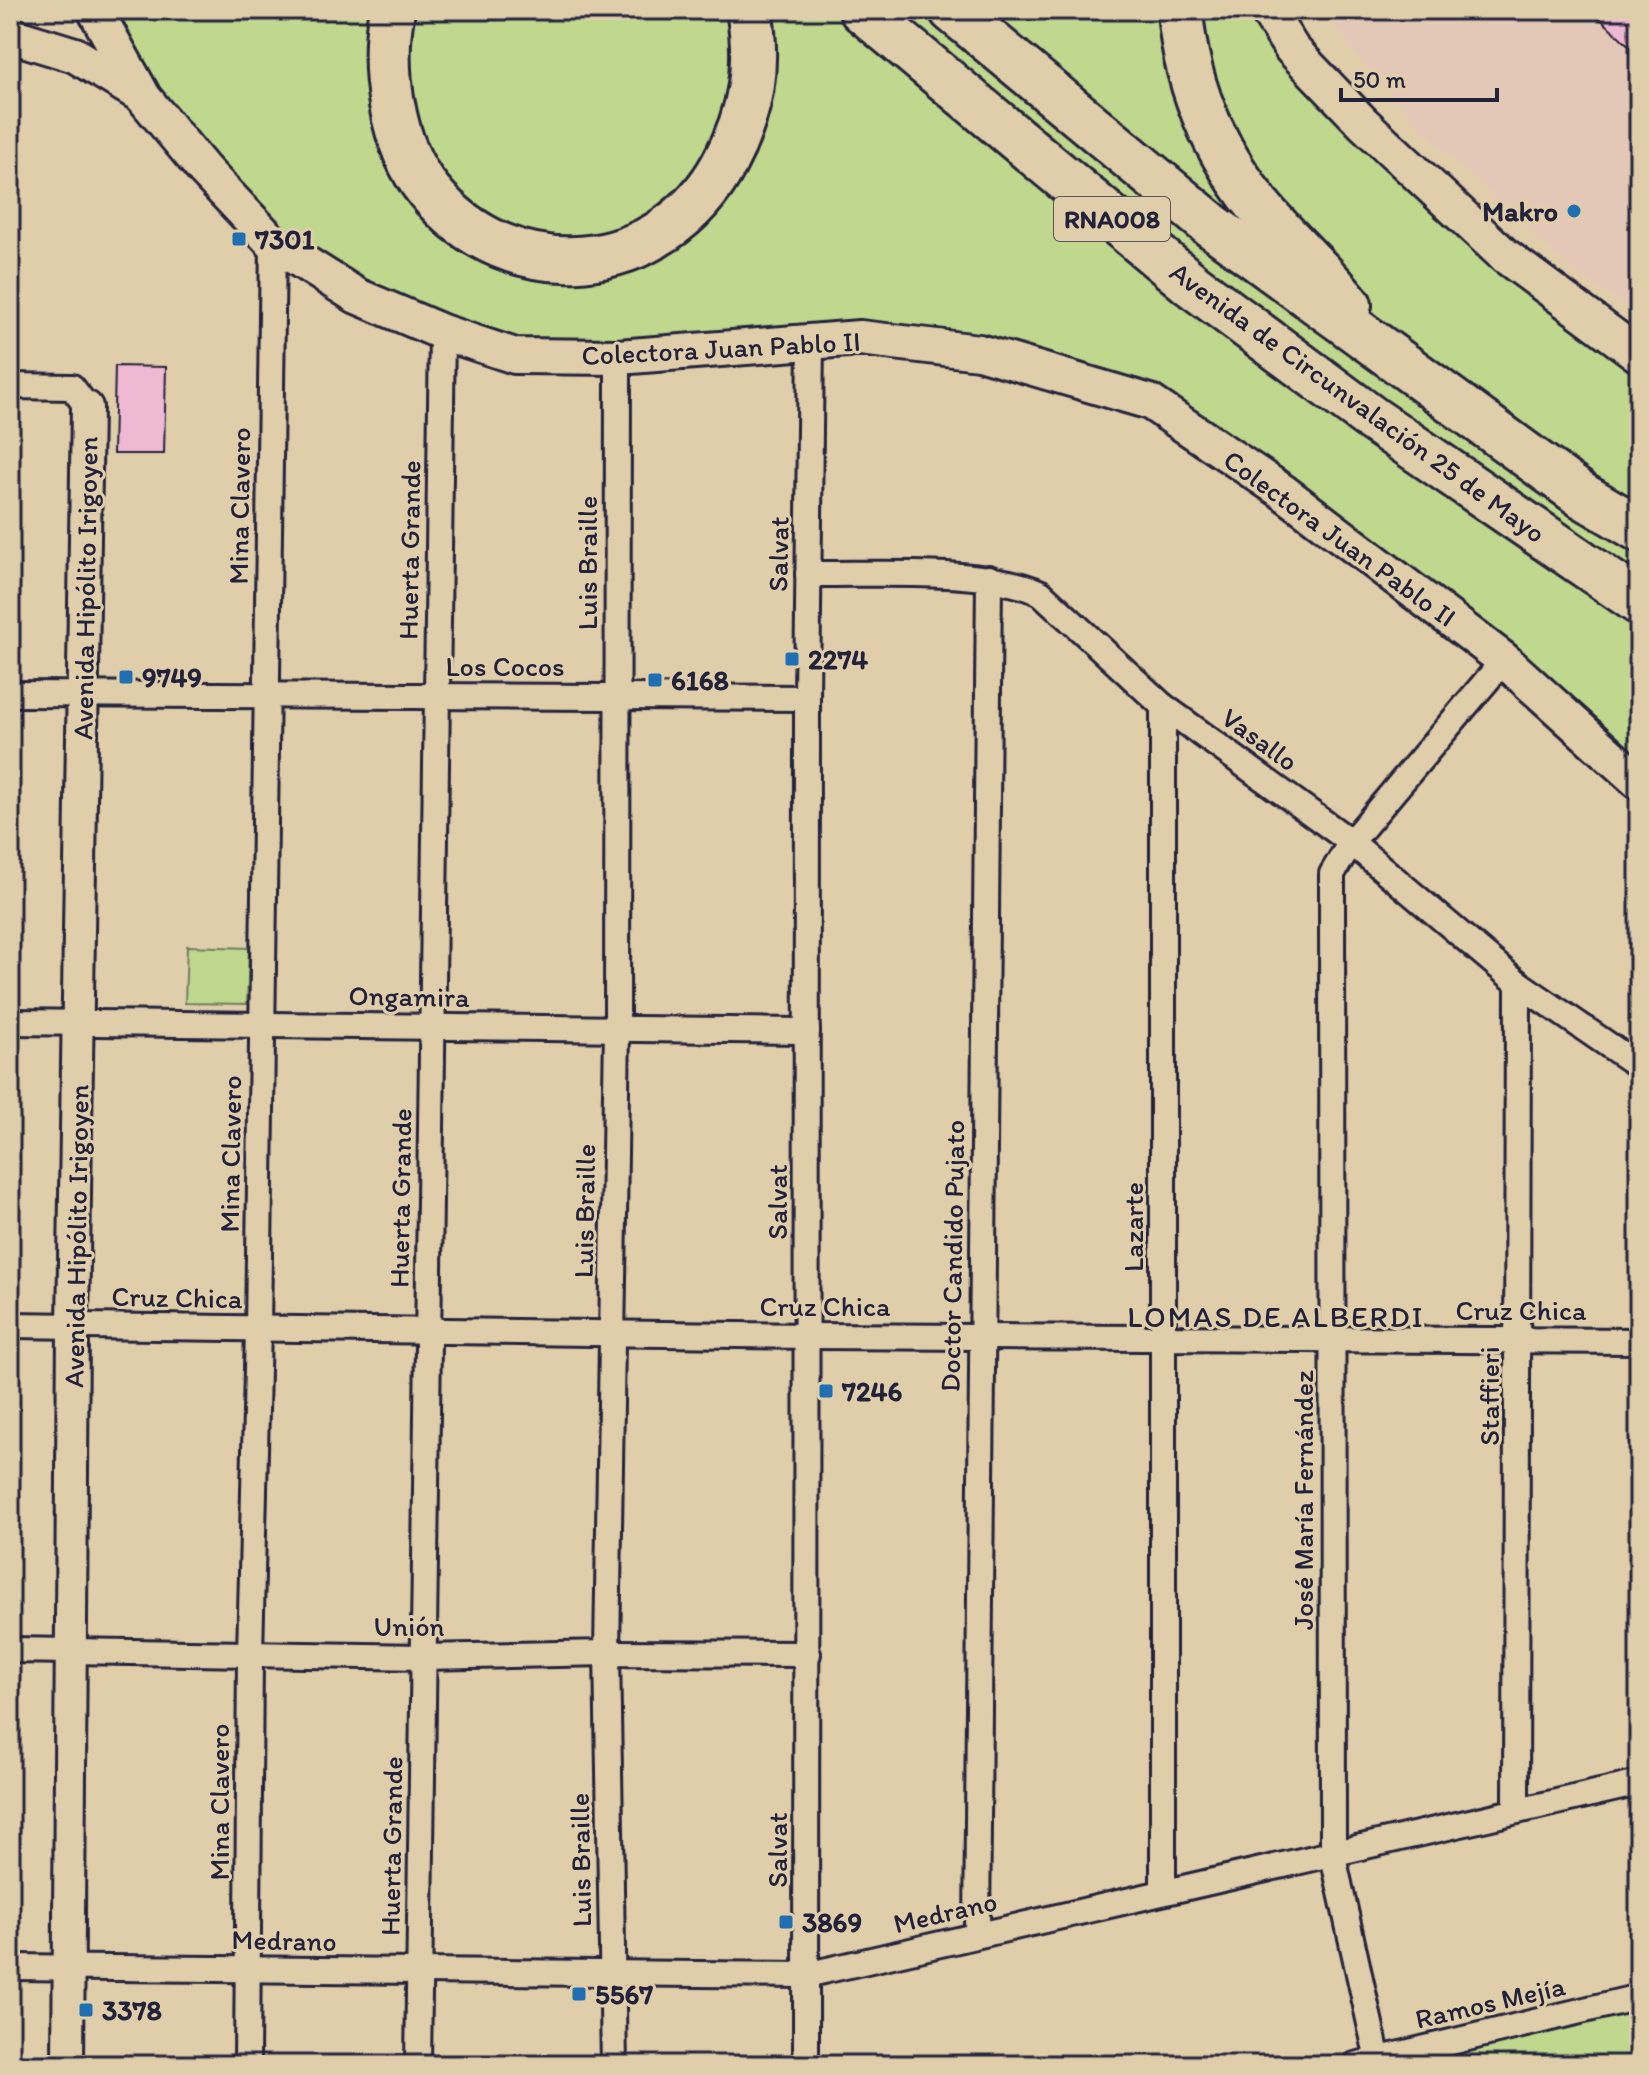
<svg xmlns="http://www.w3.org/2000/svg" width="1649" height="2075" viewBox="0 0 1649 2075" font-family="Itim,sans-serif">
  <style>
    .built { fill: #e4c8b7 }
    .green { fill: #bfd88e; stroke: #707d64; stroke-width: 2 }
    .building { fill: #efb9d3; stroke: #22223b; stroke-width: 2 }
    .lines { fill: none; stroke-linecap: round; stroke-linejoin: round }
    .minor-casing { stroke: #22223b; stroke-width: 30 }
    .tertiary-casing { stroke: #22223b; stroke-width: 36 }
    .secondary-casing { stroke: #22223b; stroke-width: 40 }
    .motorway-casing { stroke: #22223b; stroke-width: 50 }
    .minor { stroke: #e0ceab; stroke-width: 24 }
    .tertiary { stroke: #e0ceab; stroke-width: 30 }
    .secondary { stroke: #e0ceab; stroke-width: 34 }
    .motorway { stroke: #e0ceab; stroke-width: 44 }
    .poi-dot { fill: #1f6fb2; stroke: #e0ceab; stroke-width: 3 }
    .labels { text-anchor: middle; stroke-width: 6; stroke-linejoin: round; paint-order: stroke }
    .shield { fill: #e0ceab; stroke: #5b565d; stroke-width: 2 }
    .shield-label { font-size: 26px; font-weight: bold; fill: #22223b }
    .poi-label { font-size: 28px; font-weight: bold; fill: #22223b; stroke: #e0ceab; text-anchor: start }
    .street-label { font-size: 28px; fill: #22223b; stroke: #e0ceab }
    .neighbourhood-label { font-size: 30px; letter-spacing: 2px; fill: #22223b; stroke: #e0ceab }
  </style>
  <rect width="100%" height="100%" fill="#e0ceab"/>
  <filter id="ink" filterUnits="userSpaceOnUse"><feTurbulence type="fractalNoise" baseFrequency=".0125" numOctaves="2"/><feDisplacementMap in="SourceGraphic" scale="16" xChannelSelector="R" yChannelSelector="G"/><feConvolveMatrix kernelMatrix="1 2 1 2 8 2 1 2 1" color-interpolation-filters="sRGB"/></filter>
  <g filter="url(#ink)">
    <polygon class="built" points="1324,10 1639,10 1639,316 1577,274 1441,149 1357,57"/>
    <g class="green">
      <polygon points="95,10 1267,10 1292,49 1639,355 1639,782 1150,402 979,352 515,356 273,243"/>
      <polygon points="187,946 249,948 247,1004 185,1003"/>
      <polygon points="1639,1997 1639,2065 1355,2065"/>
    </g>
    <g class="building">
      <polygon points="1591,10 1639,10 1639,55"/>
      <polygon points="115,366 166,367 164,454 113,454"/>
    </g>
    <g class="lines">
      <g class="minor-casing">
        <g id="minor">
          <polyline points="10,386 72,387 87,407"/>
          <path d="M808 574C873 575 984 567 1041 593L1163 706 1351 842 1518 983 1639 1066"/>
          <polyline points="10,694 807,698"/>
          <polyline points="10,1022 807,1031"/>
          <polyline points="10,1325 807,1336 1639,1341"/>
          <polyline points="10,1650 424,1657 607,1653 808,1654"/>
          <polyline points="1516,1810 1518,983"/>
          <polyline points="1163,1892 1163,706"/>
          <polyline points="977,1935 989,578"/>
          <polyline points="10,1967 806,1975 1639,1783"/>
          <polyline points="1378,2060 1333,1856 1332,874 1351,842 1504,660"/>
          <polyline points="247,2065 250,1654 258,1329 273,243"/>
          <polyline points="418,2065 442,332"/>
          <polyline points="614,2065 607,1653 617,1029 618,357"/>
          <polyline points="806,2065 807,698 811,340"/>
          <polyline points="1355,2065 1639,1997"/>
        </g>
      </g>
      <g class="tertiary-casing">
        <polyline id="tertiary" points="68,2065 73,1326 87,407"/>
      </g>
      <g class="secondary-casing">
        <g id="secondary">
          <polyline points="95,10 144,98 204,170 273,243 357,296 442,332 515,356 618,357 860,338 979,352 1150,402 1282,491 1504,660 1639,782"/>
          <polyline points="1267,10 1292,49 1363,123 1504,255 1639,355"/>
          <polyline points="10,35 75,55 136,92"/>
        </g>
      </g>
      <g class="motorway-casing">
        <g id="motorway">
          <path d="M392 10C381 66 391 145 428 190 511 293 663 279 725 162 751 113 759 65 749 10"/>
          <polyline points="862,10 1191,284 1371,418 1639,602"/>
          <polyline points="952,10 1211,225 1583,496 1639,529"/>
          <path d="M1180 10C1186 92 1221 168 1278 228 1302 254 1327 277 1349 305"/>
        </g>
      </g>
      <use href="#minor" class="minor"/>
      <use href="#tertiary" class="tertiary"/>
      <use href="#secondary" class="secondary"/>
      <use href="#motorway" class="motorway"/>
    </g>
  </g>
  <g class="poi-dot">
    <circle cx="1574" cy="211" r="8"/>
    <rect x="231" y="231" width="16" height="16" rx="4"/>
    <rect x="784" y="651" width="16" height="16" rx="4"/>
    <rect x="118" y="669" width="16" height="16" rx="4"/>
    <rect x="647" y="672" width="16" height="16" rx="4"/>
    <rect x="818" y="1383" width="16" height="16" rx="4"/>
    <rect x="778" y="1914" width="16" height="16" rx="4"/>
    <rect x="571" y="1986" width="16" height="16" rx="4"/>
    <rect x="78" y="2002" width="16" height="16" rx="4"/>
  </g>
  <g class="labels">
    <rect class="shield" x="1054" y="197" width="116" height="44" rx="6"/>
    <g class="shield-label">
      <text x="1112" y="228">RNA008</text>
    </g>
    <g class="poi-label">
      <text x="1558" y="221" text-anchor="end">Makro</text>
      <text x="255" y="249">7301</text>
      <text x="808" y="669">2274</text>
      <text x="142" y="687">9749</text>
      <text x="671" y="690">6168</text>
      <text x="842" y="1401">7246</text>
      <text x="802" y="1932">3869</text>
      <text x="595" y="2004">5567</text>
      <text x="102" y="2020">3378</text>
    </g>
    <g class="street-label">
      <text transform="translate(721 348) rotate(-3)" y="10">Colectora Juan Pablo II</text>
      <text transform="translate(1358 402) rotate(36)" y="10">Avenida de Circunvalación 25 de Mayo</text>
      <text transform="translate(239 506) rotate(-89)" y="10">Mina Clavero</text>
      <text transform="translate(1340 538) rotate(36)" y="10">Colectora Juan Pablo II</text>
      <text transform="translate(409 550) rotate(-89)" y="10">Huerta Grande</text>
      <text transform="translate(778 554) rotate(-89)" y="10">Salvat</text>
      <text transform="translate(587 563) rotate(-90)" y="10">Luis Braille</text>
      <text transform="translate(85 588) rotate(-89)" y="10">Avenida Hipólito Irigoyen</text>
      <text x="505" y="676">Los Cocos</text>
      <text transform="translate(1260 739) rotate(36)" y="10">Vasallo</text>
      <text transform="translate(409 996) rotate(1)" y="10">Ongamira</text>
      <text transform="translate(230 1154) rotate(-89)" y="10">Mina Clavero</text>
      <text transform="translate(400 1198) rotate(-89)" y="10">Huerta Grande</text>
      <text transform="translate(777 1202) rotate(-90)" y="10">Salvat</text>
      <text transform="translate(584 1211) rotate(-89)" y="10">Luis Braille</text>
      <text transform="translate(1133 1227) rotate(-90)" y="10">Lazarte</text>
      <text transform="translate(76 1236) rotate(-89)" y="10">Avenida Hipólito Irigoyen</text>
      <text transform="translate(952 1256) rotate(-89)" y="10">Doctor Candido Pujato</text>
      <text transform="translate(177 1297) rotate(1)" y="10">Cruz Chica</text>
      <text x="825" y="1316">Cruz Chica</text>
      <text x="1521" y="1320">Cruz Chica</text>
      <text transform="translate(1489 1396) rotate(-90)" y="10">Staffieri</text>
      <text transform="translate(1303 1500) rotate(-90)" y="10">José María Fernández</text>
      <text x="409" y="1636">Unión</text>
      <text transform="translate(219 1802) rotate(-90)" y="10">Mina Clavero</text>
      <text transform="translate(391 1846) rotate(-89)" y="10">Huerta Grande</text>
      <text transform="translate(777 1850) rotate(-90)" y="10">Salvat</text>
      <text transform="translate(580 1860) rotate(-91)" y="10">Luis Braille</text>
      <text transform="translate(945 1912) rotate(-13)" y="10">Medrano</text>
      <text transform="translate(284 1940) rotate(1)" y="10">Medrano</text>
      <text transform="translate(1490 2002) rotate(-13)" y="10">Ramos Mejía</text>
    </g>
    <g class="neighbourhood-label">
      <text x="1276" y="1327">LOMAS DE ALBERDI</text>
    </g>
  </g>
  <rect width="1649" height="2075" fill="none" stroke="#e0ceab" stroke-width="40"/>
  <rect x="20" y="20" width="1609" height="2035" fill="none" stroke="#22223b" stroke-width="3" filter="url(#ink)"/>
  <path d="M1341 88v12h156v-12" fill="none" stroke="#22223b" stroke-width="4"/>
  <text x="1353" y="88" font-size="24" fill="#22223b" stroke="#e0ceab" stroke-width="6" paint-order="stroke">50 m</text>
</svg>
